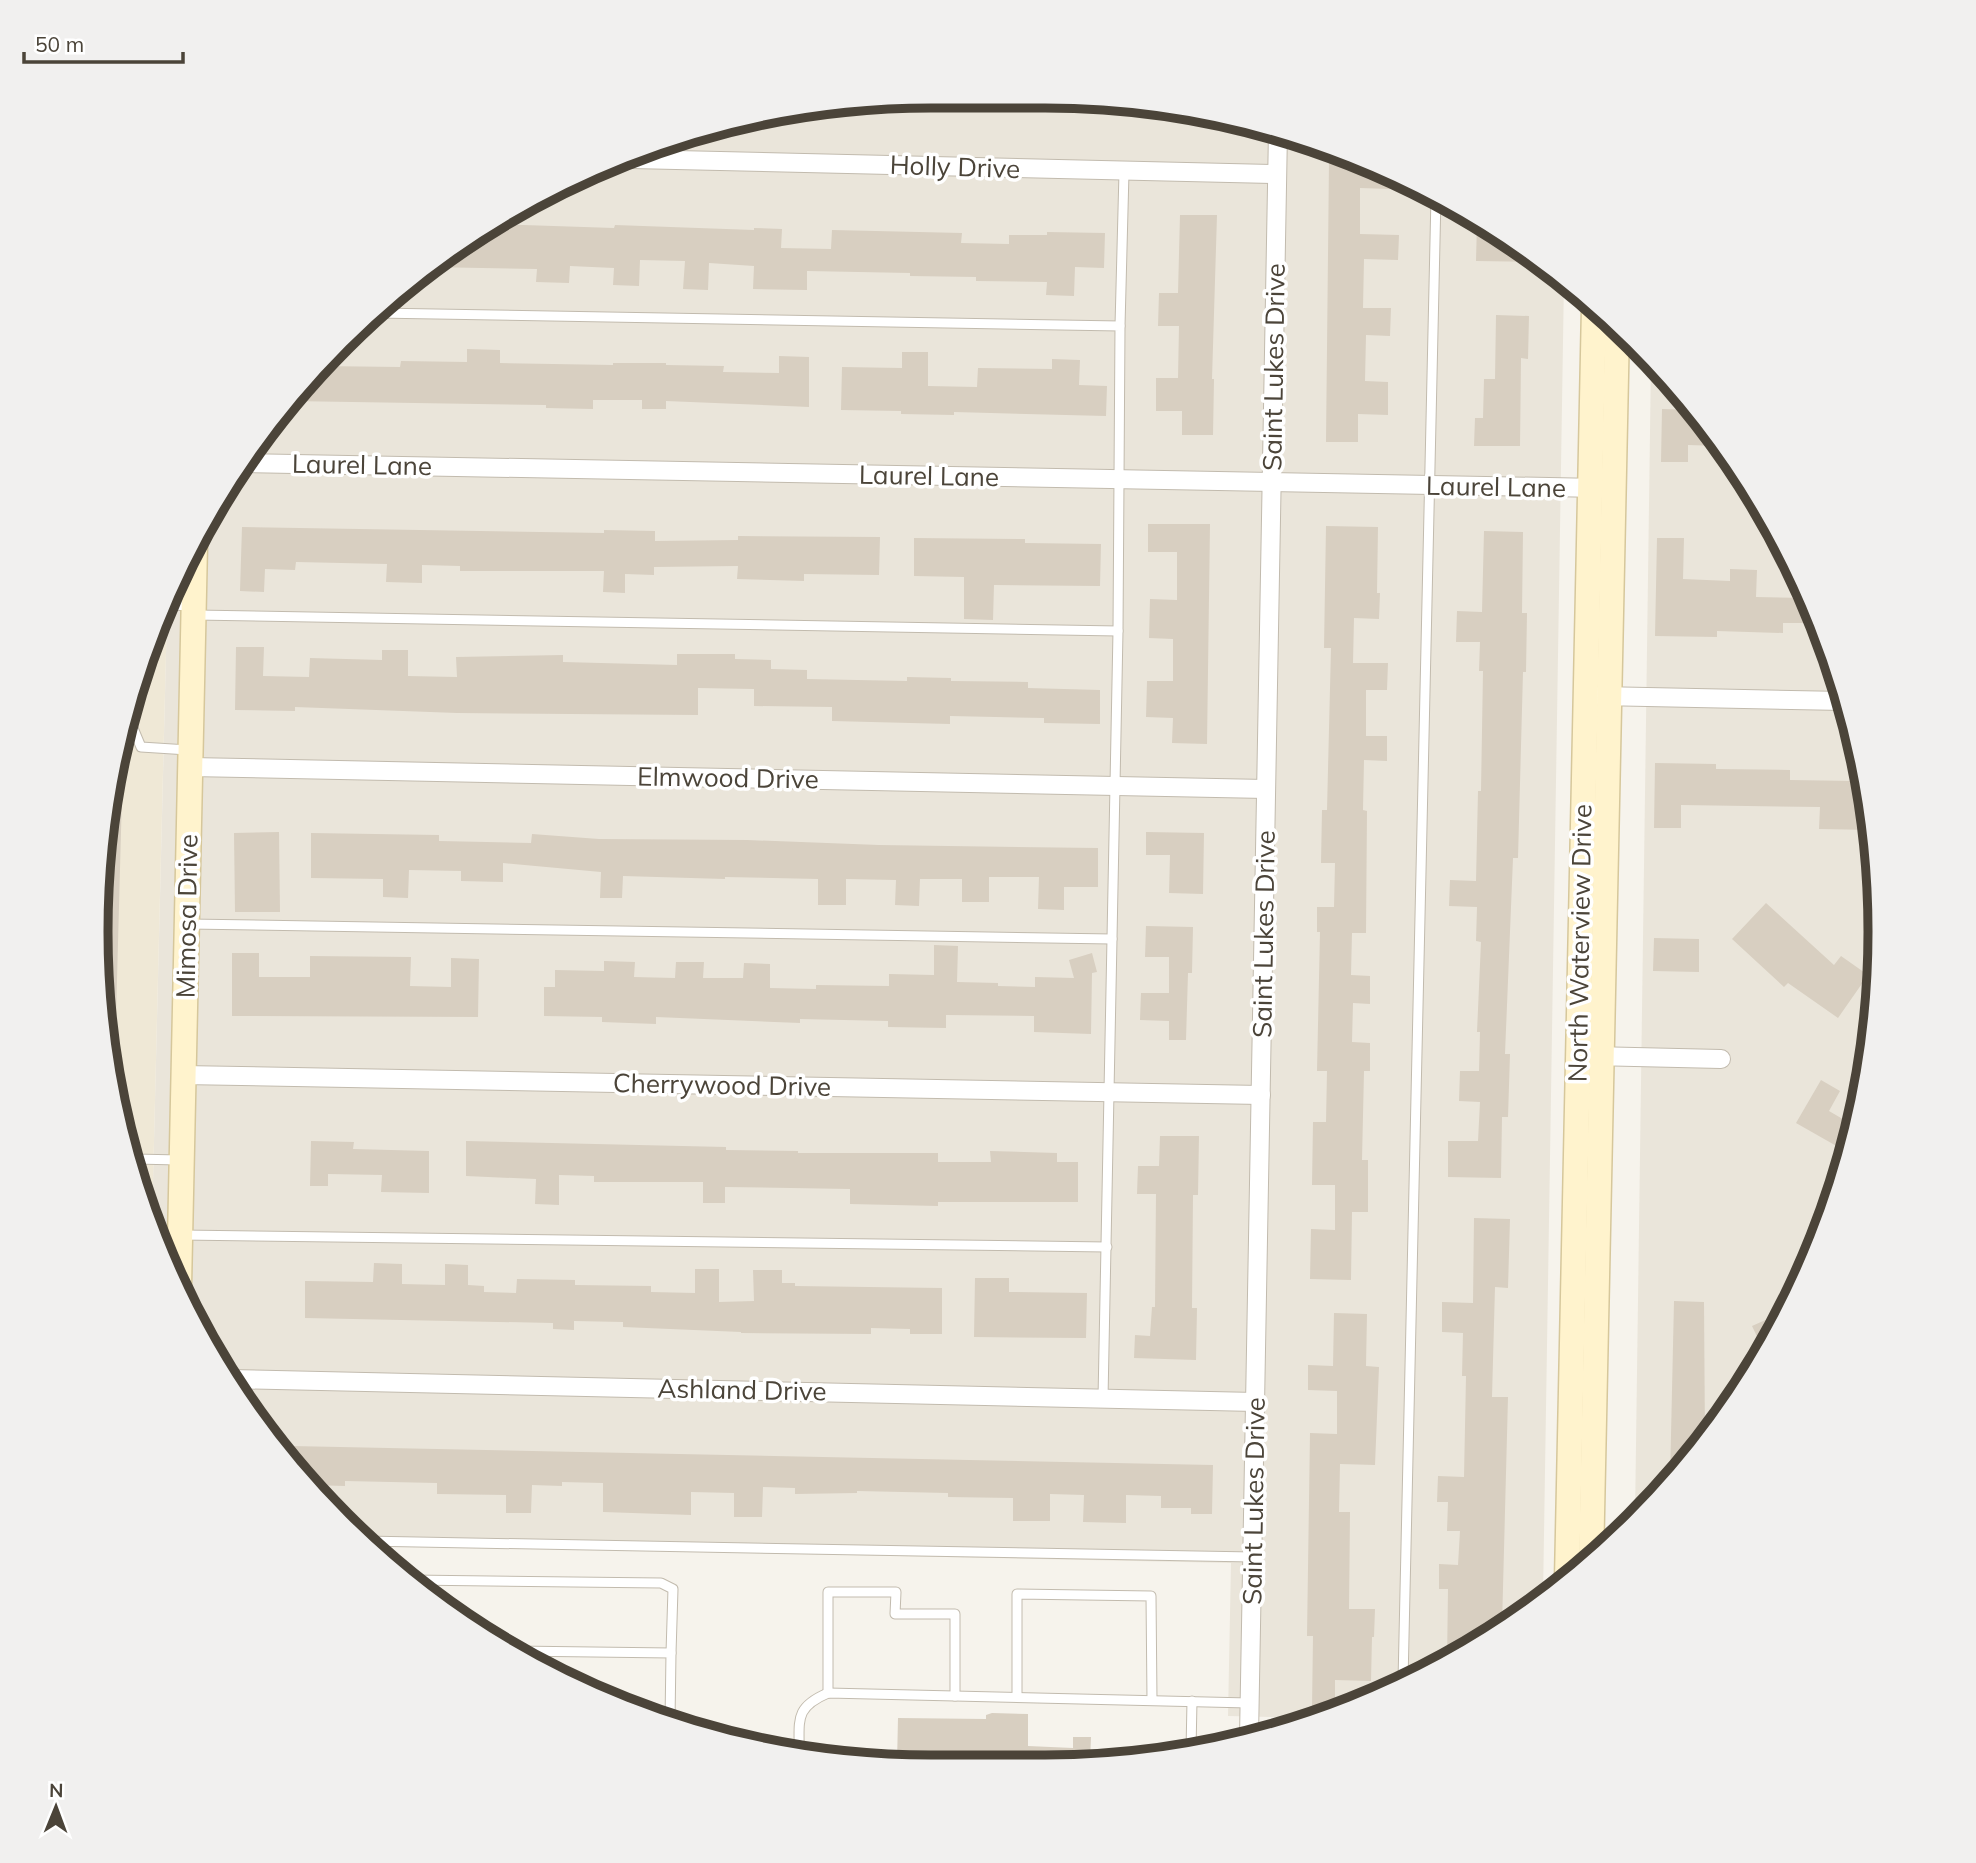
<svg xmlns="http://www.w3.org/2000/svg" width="1976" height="1863" viewBox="0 0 1976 1863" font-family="Mulish,sans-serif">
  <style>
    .residential { fill: #eae5da }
    .education { fill: #efe8d6 }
    .building { fill: #d8cfc1 }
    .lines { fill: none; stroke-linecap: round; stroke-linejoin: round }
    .lane-casing { stroke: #c2bbae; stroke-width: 11 }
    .street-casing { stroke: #c2bbae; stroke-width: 20 }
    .secondary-casing { stroke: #d6c79b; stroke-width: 27 }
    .lane { stroke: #fff; stroke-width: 9 }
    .street { stroke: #fff; stroke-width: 18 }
    .secondary { stroke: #fff3cd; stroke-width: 24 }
    .labels { text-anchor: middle; stroke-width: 7; stroke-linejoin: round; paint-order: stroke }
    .street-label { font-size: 26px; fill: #4b4439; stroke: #fff }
    .rim { fill: none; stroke: #4b4439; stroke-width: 9 }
  </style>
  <rect width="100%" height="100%" fill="#f6f3ec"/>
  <g class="residential">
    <polygon points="932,96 1100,98 1261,125 1414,183 1553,269 1564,279 1543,1597 1462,1655 1324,1718 1228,1716 1231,1563 369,1545 341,1522 237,1395 160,1251 152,1223 167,613 208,514 303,381 423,269 562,182 768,112"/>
    <polygon points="1651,360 1673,381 1768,514 1836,663 1873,822 1878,986 1851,1147 1794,1301 1707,1440 1635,1517"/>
  </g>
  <polygon class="education" points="167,613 163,771 152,1223 103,1041 98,876 125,715"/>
  <g class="building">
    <polygon points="1329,161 1359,162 1391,174 1390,189 1360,188 1360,234 1399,235 1398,260 1364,259 1363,308 1391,308 1390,336 1366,335 1365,381 1388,382 1388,415 1358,414 1358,442 1326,442"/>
    <polygon points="1180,215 1217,215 1212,379 1214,379 1213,435 1182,435 1182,411 1156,411 1156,378 1178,378 1179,326 1158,326 1159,293 1178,293"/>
    <polygon points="1477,222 1541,262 1476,261"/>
    <polygon points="496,224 614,228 615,225 754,230 754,228 782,229 781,248 831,249 832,230 962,233 961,243 1009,244 1009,235 1047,235 1047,232 1105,233 1104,268 1075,267 1074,296 1046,295 1047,282 976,281 976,277 910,276 910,273 807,271 807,290 753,289 754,266 709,263 708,290 683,289 685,261 640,260 639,286 613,285 614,268 570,266 569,283 536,282 537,269 426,267"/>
    <polygon points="1496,315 1529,316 1528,359 1521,358 1520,446 1474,446 1475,418 1483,418 1484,379 1495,379"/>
    <polygon points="467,349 500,350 500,363 613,365 613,363 666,363 666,365 724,366 723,372 779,373 779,356 809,357 809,407 666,401 666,409 642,409 642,400 593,400 593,409 546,408 546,405 289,401 303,381 320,366 400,367 401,361 467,362"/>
    <polygon points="902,352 928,352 928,386 977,387 978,368 1052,369 1052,359 1080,360 1079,385 1107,386 1106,416 954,412 954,415 901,414 901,411 841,410 842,367 902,368"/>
    <polygon points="1662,409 1694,410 1719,446 1688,445 1688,462 1661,462"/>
    <polygon points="1148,524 1210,524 1207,744 1172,743 1173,718 1146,717 1147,681 1173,681 1173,639 1149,638 1150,599 1177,600 1177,552 1148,552"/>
    <polygon points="1326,526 1378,527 1377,593 1380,593 1379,619 1354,618 1353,663 1388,663 1387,690 1366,690 1366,736 1387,736 1387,761 1364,760 1363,810 1367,811 1366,933 1352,933 1351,975 1370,976 1370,1004 1353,1003 1352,1042 1370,1043 1370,1071 1364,1071 1362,1160 1368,1160 1368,1212 1352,1212 1351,1280 1310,1279 1311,1229 1335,1230 1335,1185 1312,1185 1313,1122 1326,1122 1327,1071 1317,1071 1320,932 1317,932 1317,907 1334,907 1335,863 1321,863 1322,810 1327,810 1331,648 1324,648"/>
    <polygon points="242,527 604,533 604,530 655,531 655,541 738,540 738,536 880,537 879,575 804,574 804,581 737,579 738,566 654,567 654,575 625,574 625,593 603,592 604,571 460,571 460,566 422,565 422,583 386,582 387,564 296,562 295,570 265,569 264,592 240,591"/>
    <polygon points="1484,531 1523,532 1522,613 1527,613 1526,672 1523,672 1518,858 1513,858 1505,1054 1510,1054 1508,1117 1502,1117 1501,1178 1448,1177 1448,1141 1478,1141 1480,1102 1459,1101 1460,1071 1479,1071 1480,1032 1477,1032 1481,942 1476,941 1477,907 1449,906 1450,880 1476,881 1478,791 1481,791 1483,671 1479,671 1480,642 1456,642 1457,611 1482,612"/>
    <polygon points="914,538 1025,539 1025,543 1101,544 1100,586 994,585 993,620 964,619 964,577 914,576"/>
    <polygon points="1657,538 1684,538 1683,579 1730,581 1730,569 1757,570 1756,597 1806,598 1817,623 1783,623 1783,633 1717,631 1717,637 1655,636"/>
    <polygon points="236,647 264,647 263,676 309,677 310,658 382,660 382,650 408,650 408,676 457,677 456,657 563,655 563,662 677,665 677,654 735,654 735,659 771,660 771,669 807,670 807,679 907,681 907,677 951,678 951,681 1028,682 1028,688 1100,690 1100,724 1044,723 1044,718 950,716 950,724 832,721 832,707 754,706 754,689 698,688 698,715 457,713 295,707 295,711 235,710"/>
    <polygon points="1655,763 1716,764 1716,769 1790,770 1790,780 1854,781 1854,789 1865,789 1873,830 1819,829 1820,807 1681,805 1681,828 1654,828"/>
    <polygon points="112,794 122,795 116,1017 103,1017 98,876"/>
    <polygon points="279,832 280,912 235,912 234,833"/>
    <polygon points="1146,832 1204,833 1203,894 1169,893 1170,855 1146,855"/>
    <polygon points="311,833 439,835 439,841 531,843 532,834 599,839 747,840 879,845 1098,848 1098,887 1064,887 1064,910 1038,909 1039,877 989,877 989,902 962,902 962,879 920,879 919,906 895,905 896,880 846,879 846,905 818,905 818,879 725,877 725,879 623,876 622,898 600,898 601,872 503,863 503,882 461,881 461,871 409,870 408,898 383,897 383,879 311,878"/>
    <polygon points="1766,903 1834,965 1841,956 1868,975 1838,1018 1788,983 1784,987 1732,939"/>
    <polygon points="1146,926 1193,927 1192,973 1188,973 1186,1040 1169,1040 1169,1021 1140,1020 1141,993 1169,993 1169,957 1145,957"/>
    <polygon points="1654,938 1699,939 1699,972 1653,971"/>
    <polygon points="934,945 958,946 957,982 998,983 998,986 1035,987 1035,977 1074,978 1069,960 1092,953 1097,972 1092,973 1091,1034 1034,1032 1034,1016 946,1015 946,1028 888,1027 888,1021 800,1019 800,1023 656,1017 656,1024 602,1022 602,1017 544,1016 544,987 555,987 555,970 604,971 604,961 635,962 634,977 675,978 676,962 704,962 703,978 743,978 744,963 770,964 770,988 816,989 816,985 889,986 889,974 934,975"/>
    <polygon points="232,953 259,953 259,977 310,977 310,956 411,957 410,986 451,987 451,958 479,959 478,1017 232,1016"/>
    <polygon points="1821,1080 1840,1091 1829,1111 1853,1125 1840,1148 1796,1123"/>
    <polygon points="1160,1136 1199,1136 1198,1195 1193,1195 1192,1308 1197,1308 1196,1360 1134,1358 1135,1335 1150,1336 1152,1307 1155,1307 1156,1194 1137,1194 1138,1166 1159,1166"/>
    <polygon points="311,1141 354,1142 353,1149 429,1151 429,1193 381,1192 382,1175 328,1174 328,1186 310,1186"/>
    <polygon points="466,1141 726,1147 726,1150 798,1151 798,1153 938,1153 938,1162 991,1162 990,1151 1057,1153 1057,1162 1078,1162 1078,1202 938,1202 938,1206 850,1204 850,1189 725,1187 725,1203 703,1203 703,1182 594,1182 594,1176 559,1175 559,1205 535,1204 536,1179 466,1176"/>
    <polygon points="1474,1218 1510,1219 1508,1288 1495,1287 1492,1397 1508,1397 1502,1626 1462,1655 1447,1662 1448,1589 1439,1589 1439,1564 1458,1565 1460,1531 1447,1531 1448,1502 1437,1502 1438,1476 1464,1477 1466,1376 1462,1376 1463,1333 1442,1332 1442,1302 1473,1303"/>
    <polygon points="374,1263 402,1264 402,1284 445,1285 445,1264 468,1265 468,1285 484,1286 484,1292 516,1293 517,1279 575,1280 575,1285 651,1286 651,1292 695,1293 695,1269 719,1269 719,1302 754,1301 753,1270 782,1270 782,1283 795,1283 795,1286 942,1288 942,1334 910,1334 910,1329 871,1328 871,1334 741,1333 741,1332 623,1327 623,1322 574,1321 574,1330 553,1329 553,1323 305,1318 305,1281 373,1282"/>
    <polygon points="975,1278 1009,1278 1009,1292 1087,1293 1086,1338 974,1337"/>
    <polygon points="1674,1301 1704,1302 1705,1442 1670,1480"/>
    <polygon points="1788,1310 1774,1332 1763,1349 1752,1326"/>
    <polygon points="1334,1313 1367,1314 1366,1366 1379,1367 1375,1465 1340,1464 1339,1512 1350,1512 1349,1609 1375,1609 1374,1637 1372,1637 1371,1681 1335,1680 1335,1710 1312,1709 1313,1636 1307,1636 1310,1433 1337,1434 1337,1391 1308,1390 1308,1365 1333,1366"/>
    <polygon points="291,1446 1213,1465 1212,1514 1191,1514 1191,1508 1161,1508 1161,1496 1126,1495 1126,1523 1083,1522 1084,1495 1050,1494 1050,1521 1013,1521 1013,1498 948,1497 948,1493 857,1491 857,1493 795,1494 795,1488 763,1487 762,1517 734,1517 734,1493 691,1492 691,1515 603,1512 603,1483 562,1482 562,1486 532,1485 531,1513 506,1513 506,1495 437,1494 437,1483 345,1481 345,1486 310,1485 291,1461"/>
    <polygon points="992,1713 1028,1714 1028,1746 1073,1748 1073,1737 1091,1737 1090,1762 931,1767 897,1763 898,1718 986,1719 986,1715"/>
  </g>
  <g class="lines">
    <g class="lane-casing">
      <g id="lane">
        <polyline points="376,313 1120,326 1118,631 1103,1399"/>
        <polyline points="1120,326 1124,172"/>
        <polyline points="170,605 192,606"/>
        <polyline points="195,615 1118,631"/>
        <polyline points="130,703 133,728 141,747 188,750"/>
        <polyline points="188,924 1112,939"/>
        <polyline points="135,1159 179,1160"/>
        <polyline points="181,1235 1107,1247"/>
        <polyline points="364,1541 1253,1557"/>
        <polyline points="411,1580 661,1583 673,1589 671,1653"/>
        <polyline points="515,1651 671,1653 670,1721"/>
        <polyline points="1403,1682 1436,196"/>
        <polyline points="828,1693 828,1592 896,1592 895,1614 955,1614 955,1696"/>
        <polyline points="1017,1697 1017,1594 1151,1596 1152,1700"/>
        <polyline points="1191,1751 1192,1701"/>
        <path d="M799 1754C800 1721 793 1708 828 1693L1249 1703"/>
      </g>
    </g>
    <g class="street-casing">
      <g id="street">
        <polyline points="632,159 1277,174"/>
        <polyline points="245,463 1599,488"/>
        <polyline points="1599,696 1844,701"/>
        <polyline points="190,767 1266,789"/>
        <polyline points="1592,1056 1721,1059"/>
        <polyline points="182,1075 1261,1095"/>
        <polyline points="228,1379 1256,1402"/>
        <polyline points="1249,1737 1278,131"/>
      </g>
    </g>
    <g class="secondary-casing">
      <g id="secondary">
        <polyline points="179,1286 195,545"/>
        <polyline points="1591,1562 1617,328"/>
        <polyline points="1567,1579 1594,307"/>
      </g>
    </g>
    <use href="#lane" class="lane"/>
    <use href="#street" class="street"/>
    <use href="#secondary" class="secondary"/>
  </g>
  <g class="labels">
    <g class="street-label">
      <text transform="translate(955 167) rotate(2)" y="9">Holly Drive</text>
      <text transform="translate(1274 367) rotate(-89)" y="9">Saint Lukes Drive</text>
      <text transform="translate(362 465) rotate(1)" y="9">Laurel Lane</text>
      <text transform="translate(929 476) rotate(1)" y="9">Laurel Lane</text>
      <text transform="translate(1496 487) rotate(1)" y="9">Laurel Lane</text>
      <text transform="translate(728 778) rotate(1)" y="9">Elmwood Drive</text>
      <text transform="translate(187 916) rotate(-89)" y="9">Mimosa Drive</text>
      <text transform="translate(1264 934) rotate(-89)" y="9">Saint Lukes Drive</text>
      <text transform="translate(1580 943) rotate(-89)" y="9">North Waterview Drive</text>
      <text transform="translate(722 1085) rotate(1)" y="9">Cherrywood Drive</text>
      <text transform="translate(742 1390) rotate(1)" y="9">Ashland Drive</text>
      <text transform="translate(1254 1501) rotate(-89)" y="9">Saint Lukes Drive</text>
    </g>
  </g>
  <path d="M0 0H1976V1863H0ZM931 108H1045A823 823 0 0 1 1868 931V932A823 823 0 0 1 1045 1755H931A823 823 0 0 1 108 932V931A823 823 0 0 1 931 108Z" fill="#f1f0ef" fill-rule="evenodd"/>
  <path class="rim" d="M931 108H1045A823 823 0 0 1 1868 931V932A823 823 0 0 1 1045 1755H931A823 823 0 0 1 108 932V931A823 823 0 0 1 931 108Z"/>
  <g transform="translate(56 1807) rotate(1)" stroke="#ffffff" stroke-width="5" paint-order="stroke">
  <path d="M0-5L12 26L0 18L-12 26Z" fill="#4b4439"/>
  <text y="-10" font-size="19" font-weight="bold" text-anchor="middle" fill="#4b4439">N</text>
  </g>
  <path d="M24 52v10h159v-10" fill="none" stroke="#4b4439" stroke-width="3.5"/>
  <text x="35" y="52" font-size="21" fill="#4b4439" stroke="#ffffff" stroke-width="5" paint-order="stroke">50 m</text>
</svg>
